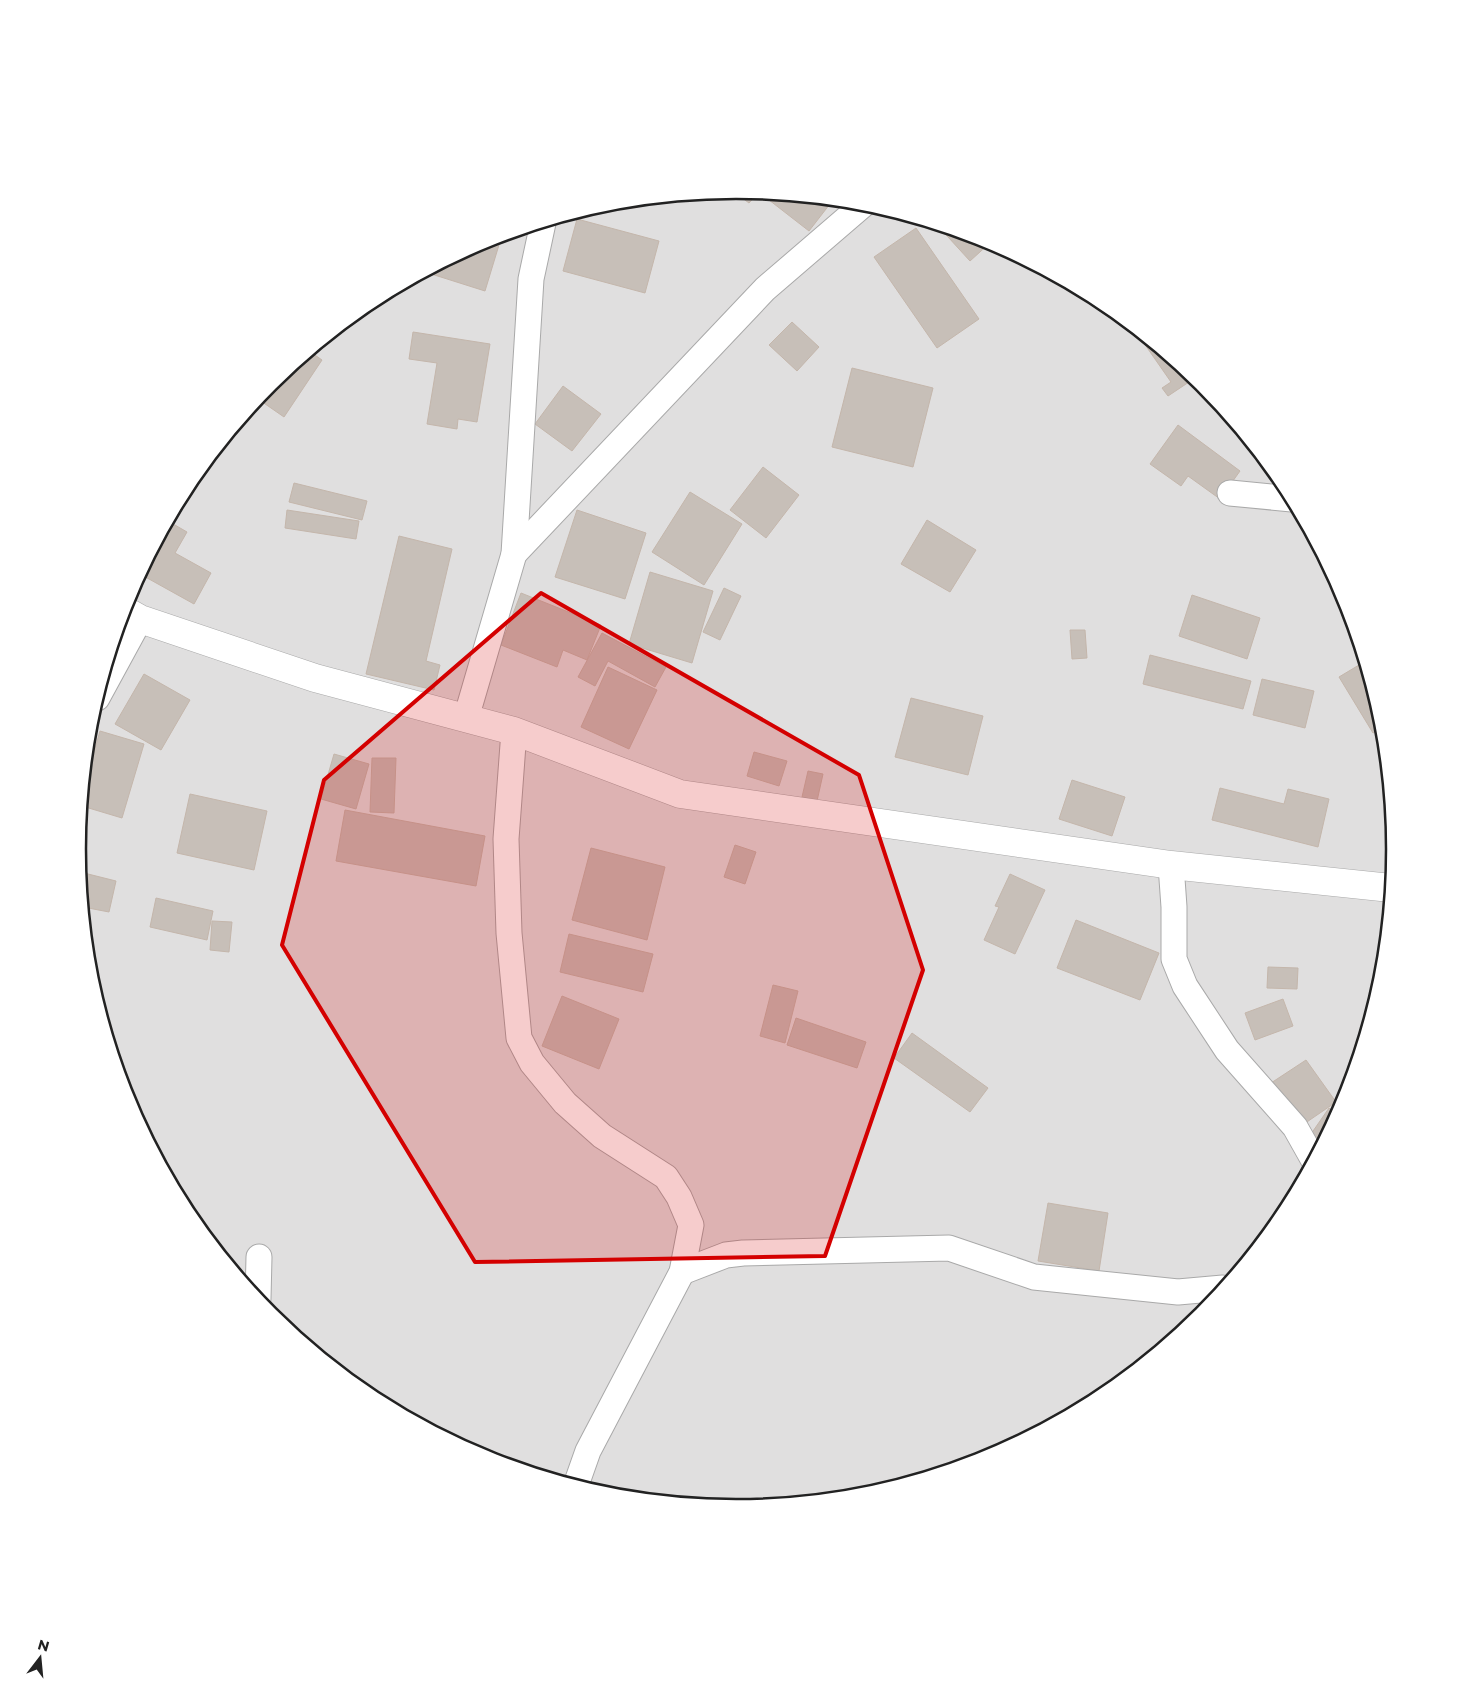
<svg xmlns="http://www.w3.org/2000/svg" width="1472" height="1698" viewBox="0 0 1472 1698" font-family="Montserrat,sans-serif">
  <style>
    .residential { fill: #e0dfdf }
    .building { fill: #c7bfb8; stroke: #c4b6ab }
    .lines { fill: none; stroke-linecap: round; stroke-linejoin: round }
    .minor-casing { stroke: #a9a9a9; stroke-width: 27 }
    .tertiary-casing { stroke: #a9a9a9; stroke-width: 29 }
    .minor { stroke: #fff; stroke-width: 25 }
    .tertiary { stroke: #fff; stroke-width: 28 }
    .marked { fill: #d40000; fill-opacity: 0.2; stroke: #d40000; stroke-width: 4; stroke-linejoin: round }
    .rim { fill: none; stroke: #222; stroke-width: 2.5 }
  </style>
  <rect width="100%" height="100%" fill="#f2efe9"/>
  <circle class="residential" cx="736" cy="849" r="656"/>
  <g class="building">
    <polygon points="733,191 736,191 758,193 749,203"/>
    <polygon points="760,193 833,200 809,231"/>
    <polygon points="577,219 659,241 645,293 563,271"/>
    <polygon points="938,226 988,241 991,242 970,261"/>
    <polygon points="916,228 979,319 937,348 874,257"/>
    <polygon points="502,235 485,291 425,272 484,241"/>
    <polygon points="792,322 819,347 797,371 769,345"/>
    <polygon points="1132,326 1195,378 1168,396 1162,388 1171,382"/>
    <polygon points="413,332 490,344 477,422 458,419 457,429 427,424 437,363 409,359"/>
    <polygon points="309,351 322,360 284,417 258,399 271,383"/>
    <polygon points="852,368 933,388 913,467 832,447"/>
    <polygon points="563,386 601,414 572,451 535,424"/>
    <polygon points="1178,425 1240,471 1220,499 1188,476 1181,486 1150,464"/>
    <polygon points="763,467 799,495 766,538 730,510"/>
    <polygon points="294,483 367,501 362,520 289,502"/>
    <polygon points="690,492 742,524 704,585 652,552"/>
    <polygon points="287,510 359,521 356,539 285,528"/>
    <polygon points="577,510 646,533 625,599 555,577"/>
    <polygon points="927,520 976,550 950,592 901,564"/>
    <polygon points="168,521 187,532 175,553 211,573 194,604 140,574"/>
    <polygon points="399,536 452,549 426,661 440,665 434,690 366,674"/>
    <polygon points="650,572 713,591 692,663 629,644"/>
    <polygon points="724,588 741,596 720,640 703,632"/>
    <polygon points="521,593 601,625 587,660 563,650 557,667 501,645"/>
    <polygon points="1192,595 1260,618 1247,659 1179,636"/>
    <polygon points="1070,630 1085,630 1087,658 1072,659"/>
    <polygon points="602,633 666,667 655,687 608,661 595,686 578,677"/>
    <polygon points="1150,655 1251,681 1243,709 1143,684"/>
    <polygon points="1364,662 1382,721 1383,728 1373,733 1339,677"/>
    <polygon points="608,667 657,690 629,749 581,727"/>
    <polygon points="144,674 190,700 161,750 115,724"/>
    <polygon points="1262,679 1314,691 1305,728 1253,715"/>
    <polygon points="911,698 983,716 968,775 895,757"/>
    <polygon points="100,731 144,744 122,818 82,806 83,790"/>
    <polygon points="754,752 787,761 779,786 747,776"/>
    <polygon points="334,754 369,764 356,809 321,799"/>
    <polygon points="372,758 396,758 394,813 370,812"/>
    <polygon points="808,771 823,774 817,801 802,797"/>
    <polygon points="1072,780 1125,797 1112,836 1059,819"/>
    <polygon points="1220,788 1284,804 1288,789 1329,799 1318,847 1212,820"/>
    <polygon points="190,794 267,811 254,870 177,853"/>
    <polygon points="345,810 485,836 476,886 336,861"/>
    <polygon points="735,845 756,852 745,884 724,877"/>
    <polygon points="591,848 665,867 647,940 572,920"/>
    <polygon points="80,872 116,881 109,912 83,907"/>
    <polygon points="1010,874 1045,890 1015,954 984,940 999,907 995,906"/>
    <polygon points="156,898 213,911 207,940 150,927"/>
    <polygon points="1076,920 1159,953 1140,1000 1057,968"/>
    <polygon points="212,921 232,922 229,952 210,950"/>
    <polygon points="569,934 653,954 643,992 560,972"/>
    <polygon points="1268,967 1298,968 1297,989 1267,988"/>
    <polygon points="773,985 798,991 785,1043 760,1036"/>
    <polygon points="562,996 619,1019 599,1069 542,1046"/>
    <polygon points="1283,999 1293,1026 1255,1040 1245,1013"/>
    <polygon points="796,1018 866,1042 857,1068 787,1045"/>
    <polygon points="912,1033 988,1088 970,1112 894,1058"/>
    <polygon points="1306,1060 1336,1102 1301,1126 1271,1083"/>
    <polygon points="1329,1108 1338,1114 1322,1142 1311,1134"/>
    <polygon points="1048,1203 1108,1213 1099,1271 1038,1261"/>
  </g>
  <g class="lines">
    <g class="minor-casing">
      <g id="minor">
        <polyline points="1230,493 1292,499"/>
        <polyline points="514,554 765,289 865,203"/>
        <polyline points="97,698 140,619"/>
        <polyline points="466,718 514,554 531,279 543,223"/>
        <polyline points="514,731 506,839 509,933 519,1038 532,1063 565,1103 602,1136 666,1177 679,1197 691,1225 682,1272 588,1451 576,1485"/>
        <polyline points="1171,865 1174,907 1174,959 1185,986 1227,1050 1295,1127 1313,1159"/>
        <polyline points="682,1272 726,1255 743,1253 949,1248 1034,1277 1178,1292 1223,1288"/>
        <polyline points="258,1299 259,1257"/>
      </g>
    </g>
    <g class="tertiary-casing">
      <polyline id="tertiary" points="124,610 140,619 315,678 514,731 680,794 1171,865 1391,888"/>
    </g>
    <use href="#minor" class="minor"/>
    <use href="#tertiary" class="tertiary"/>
  </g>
  <path class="marked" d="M541 593 859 775 923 970 825 1256 475 1262 282 945 324 780Z"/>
  <path d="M0 0H1472V1698H0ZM86 849a650 650 0 1 1 1300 0a650 650 0 1 1-1300 0Z" fill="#fff" fill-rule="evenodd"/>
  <path class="rim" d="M86 849a650 650 0 1 1 1300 0a650 650 0 1 1-1300 0Z"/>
  <g transform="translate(40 1658) rotate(16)" stroke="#ffffff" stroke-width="4" paint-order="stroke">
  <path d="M0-4L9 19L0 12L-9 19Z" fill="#222222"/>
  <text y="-8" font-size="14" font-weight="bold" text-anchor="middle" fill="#222222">N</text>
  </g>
</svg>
